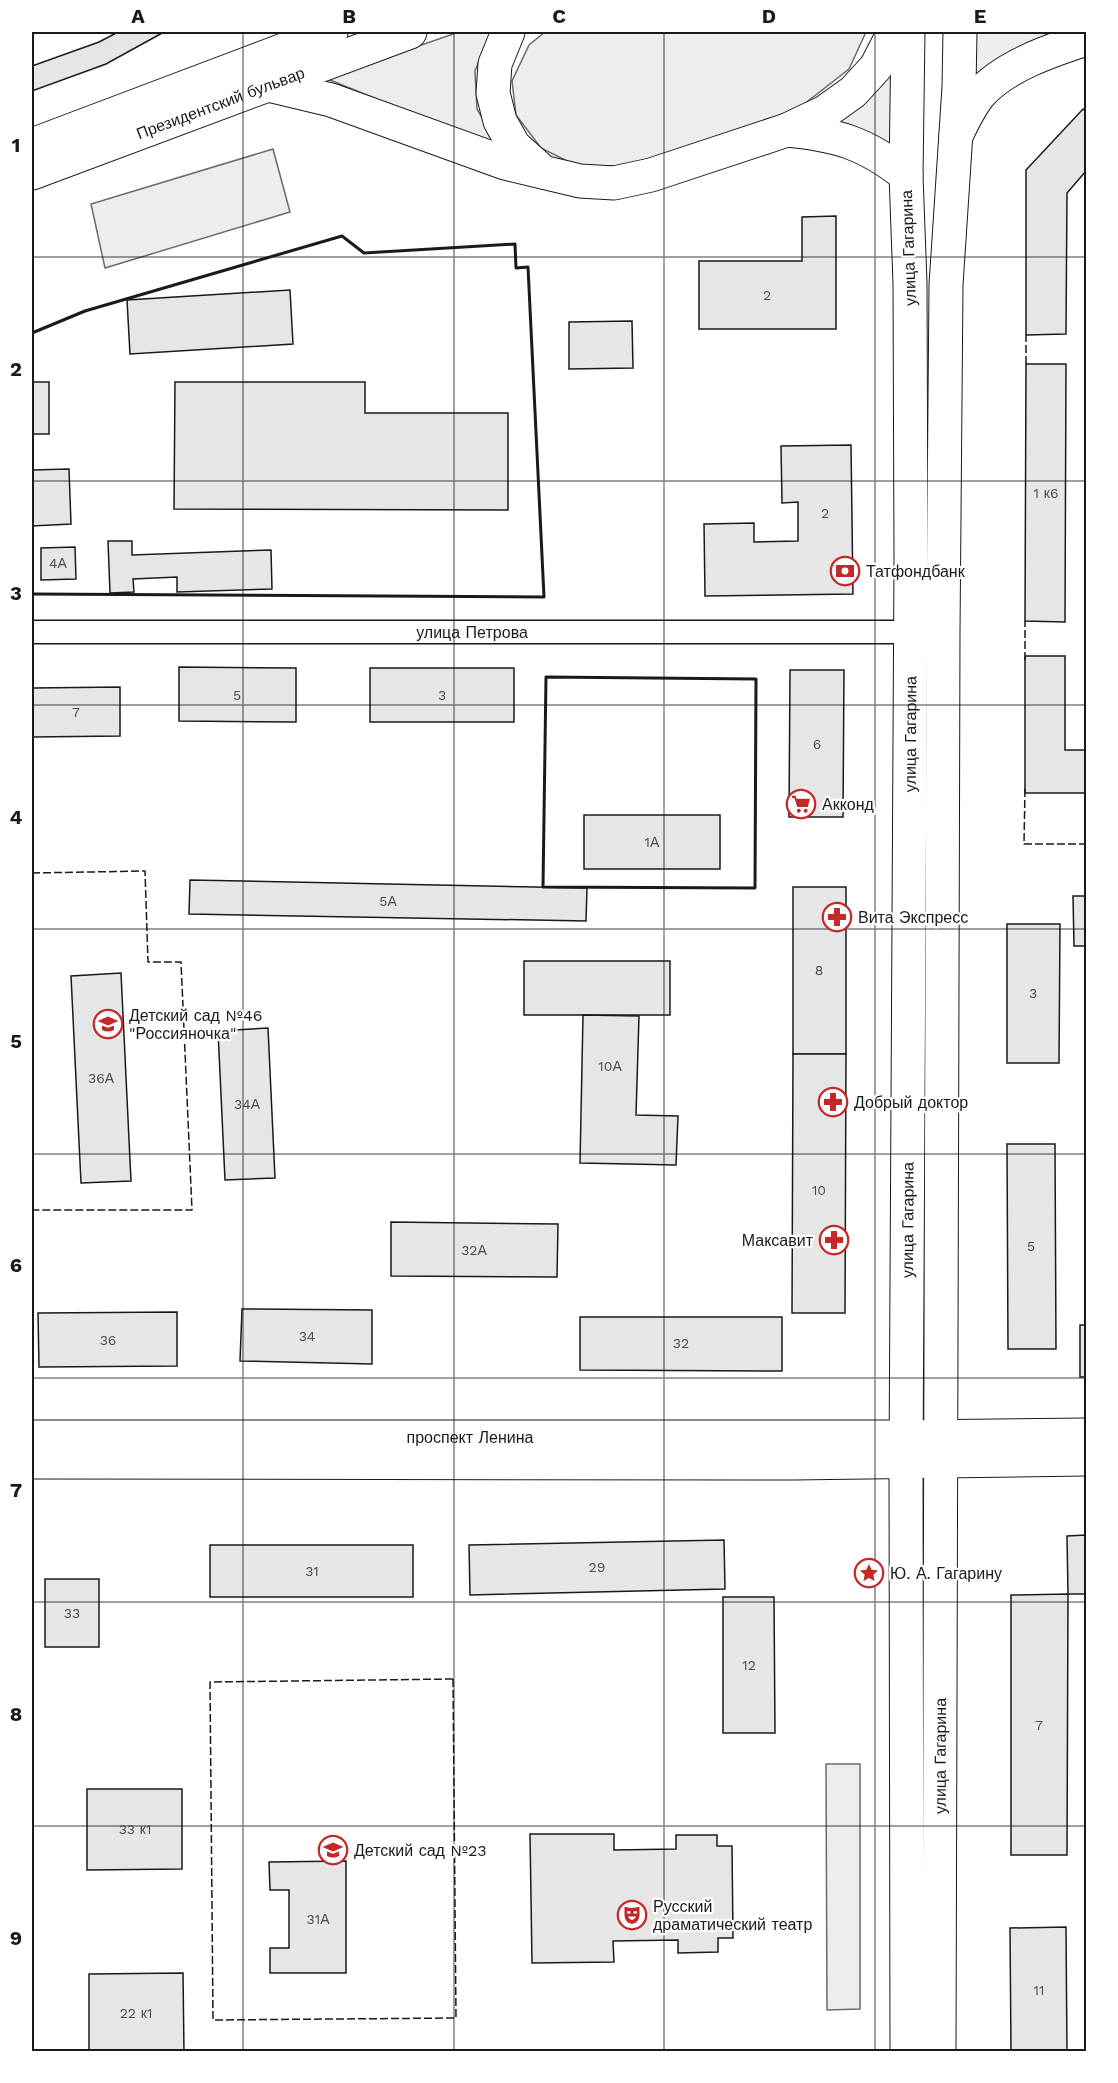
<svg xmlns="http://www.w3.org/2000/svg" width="1118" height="2083" viewBox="0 0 1118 2083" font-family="'Work Sans',sans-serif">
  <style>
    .built { fill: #ededed; stroke: #6a6a6a; stroke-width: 1.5 }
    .building { fill: #e6e6e6; stroke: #1a1a1a; stroke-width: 1.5 }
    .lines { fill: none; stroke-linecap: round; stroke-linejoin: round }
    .street-casing { stroke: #1a1a1a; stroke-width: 25 }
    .secondary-casing { stroke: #1a1a1a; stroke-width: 35 }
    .primary-casing { stroke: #1a1a1a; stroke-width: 35 }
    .street { stroke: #fff; stroke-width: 22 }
    .secondary { stroke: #fff; stroke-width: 33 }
    .primary { stroke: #fff; stroke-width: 33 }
    .fence { stroke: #1a1a1a; stroke-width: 1.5; stroke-dasharray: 8 3; stroke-linecap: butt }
    .wall { stroke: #1a1a1a; stroke-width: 3 }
    .grid { fill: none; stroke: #1a1a1a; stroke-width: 1.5; stroke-opacity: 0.55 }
    .labels { text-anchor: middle; stroke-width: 4.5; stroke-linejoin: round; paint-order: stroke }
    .number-label { font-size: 14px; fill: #4d4d4d }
    .street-label { font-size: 16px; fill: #1a1a1a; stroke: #fff }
    .poi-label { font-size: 16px; fill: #1a1a1a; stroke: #fff; text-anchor: start }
    .neatline { fill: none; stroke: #1a1a1a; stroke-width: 2 }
    .grid-label { font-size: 20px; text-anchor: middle; font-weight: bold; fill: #1a1a1a }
  </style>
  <rect width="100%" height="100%" fill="#fff"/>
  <g class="built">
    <polygon points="459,32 491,32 475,71 477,109 501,150 325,78"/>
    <polygon points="545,32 866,32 849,69 785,119 634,166 577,166 541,148 516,115 512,81 529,45"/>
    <polygon points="970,32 1038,32 1064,38 973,81"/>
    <polygon points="887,69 891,76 891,139 888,145 824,123"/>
    <polygon points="273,149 290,212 105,268 91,204"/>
    <polygon points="826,1764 860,1764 860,2009 827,2010"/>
  </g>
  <g class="building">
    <polygon points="118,32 164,32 106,64 32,91 32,66 99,42"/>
    <polygon points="1083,109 1086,112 1086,171 1067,193 1066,334 1026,335 1026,170"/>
    <polygon points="836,216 836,329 699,329 699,261 802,261 802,217"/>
    <polygon points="290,290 293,344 130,354 127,300"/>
    <polygon points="632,321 633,368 569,369 569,322"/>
    <polygon points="1026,364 1066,364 1065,622 1025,621"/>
    <rect x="32" y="382" width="17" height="52"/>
    <polygon points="175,382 365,382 365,413 508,413 508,510 174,509"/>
    <polygon points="851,445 853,594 705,596 704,524 754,523 754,542 798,541 798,502 782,503 781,446"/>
    <polygon points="69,469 71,524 32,526 32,470"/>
    <polygon points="108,541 132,541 132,555 271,550 272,589 177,592 177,577 133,579 134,592 110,593"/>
    <polygon points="75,547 76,579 41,580 41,548"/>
    <polygon points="1025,656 1065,656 1065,750 1086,750 1086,793 1025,793"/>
    <polygon points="179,667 296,668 296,722 179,721"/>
    <rect x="370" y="668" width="144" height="54"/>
    <polygon points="790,670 844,670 843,817 789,817"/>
    <polygon points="120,687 120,736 32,737 32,688"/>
    <rect x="584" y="815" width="136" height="54"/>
    <polygon points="190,880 587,888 586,921 189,914"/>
    <rect x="793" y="887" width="53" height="167"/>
    <polygon points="1073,896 1086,896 1086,946 1074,946"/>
    <polygon points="1007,924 1060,924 1059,1063 1007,1063"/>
    <rect x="524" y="961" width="146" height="54"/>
    <polygon points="121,973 131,1181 81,1183 71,976"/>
    <polygon points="583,1015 639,1016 636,1115 678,1116 676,1165 580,1163"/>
    <polygon points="268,1028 275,1178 225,1180 218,1031"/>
    <polygon points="793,1054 846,1054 845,1313 792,1313"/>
    <polygon points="1007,1144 1055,1144 1056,1349 1008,1349"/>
    <polygon points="391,1222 558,1224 557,1277 391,1276"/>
    <polygon points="242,1309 372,1310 372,1364 240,1361"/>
    <polygon points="177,1312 177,1366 39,1367 38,1313"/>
    <polygon points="580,1317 782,1317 782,1371 580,1370"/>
    <rect x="1080" y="1325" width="6" height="52"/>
    <polygon points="1086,1535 1086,1594 1068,1594 1067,1536"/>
    <polygon points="724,1540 725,1589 470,1595 469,1545"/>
    <rect x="210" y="1545" width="203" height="52"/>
    <rect x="45" y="1579" width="54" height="68"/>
    <polygon points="1068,1594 1067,1855 1011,1855 1011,1595"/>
    <polygon points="723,1597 774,1597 775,1733 723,1733"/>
    <polygon points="87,1789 182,1789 182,1869 87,1870"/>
    <polygon points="530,1834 614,1834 614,1850 676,1849 676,1835 717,1835 717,1846 732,1846 733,1938 718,1938 718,1952 678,1953 678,1940 613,1941 614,1962 532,1963"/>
    <polygon points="346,1861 346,1973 270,1973 270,1948 289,1948 289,1890 270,1890 269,1862"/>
    <polygon points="1066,1927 1067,2052 1011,2052 1010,1928"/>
    <polygon points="183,1973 184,2052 89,2052 89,1974"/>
  </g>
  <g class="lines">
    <g class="street-casing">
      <g id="street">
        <path id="s1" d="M32 632H911"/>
      </g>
    </g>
    <g class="secondary-casing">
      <g id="secondary">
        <polyline points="508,32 495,64 493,93 500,121 514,146 543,172"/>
        <polyline points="264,84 331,100 505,163 580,181 614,183 651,175 787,130 825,112 853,92 876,67 894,32"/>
        <path d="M787 130C838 135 865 143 906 175"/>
        <path d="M956 136C963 121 969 108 979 95 1004 66 1052 50 1086 39"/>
        <polyline points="32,145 331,32"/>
        <path id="s2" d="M32 173 410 32"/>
      </g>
    </g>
    <g class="primary-casing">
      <g id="primary">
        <path id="s3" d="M32 1437H907L1086 1435"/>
        <polyline points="32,1462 793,1463 1086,1459"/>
        <path id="s4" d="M907 2052 906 1462 911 559 910 283 906 175 908 32"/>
        <path id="s5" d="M939 2052 943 632 946 285 959 87 960 32"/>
      </g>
    </g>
    <use href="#street" class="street"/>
    <use href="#secondary" class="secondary"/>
    <use href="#primary" class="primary"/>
    <g class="fence">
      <polyline points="1026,364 1026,335"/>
      <polyline points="1025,660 1025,621"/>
      <polyline points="1025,789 1024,844 1086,844"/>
      <polyline points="32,873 145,871 148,962 181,962 192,1210 32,1210"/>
      <polygon points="453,1679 456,2018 213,2020 210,1682"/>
    </g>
    <g class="wall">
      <polyline points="32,333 85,311 342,236 364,253 515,244 516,268 528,267 544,597 32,594"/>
      <polygon points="546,677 756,679 755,888 543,887"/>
    </g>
  </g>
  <path class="grid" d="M243 32V2052M454 32V2052M664 32V2052M875 32V2052M32 257H1086M32 481H1086M32 705H1086M32 929H1086M32 1154H1086M32 1378H1086M32 1602H1086M32 1826H1086"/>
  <defs>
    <g id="bank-ring" transform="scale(1.5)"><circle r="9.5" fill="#fff" stroke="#c62828" stroke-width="1.5"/><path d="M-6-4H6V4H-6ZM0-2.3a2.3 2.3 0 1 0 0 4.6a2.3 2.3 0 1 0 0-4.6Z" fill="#c62828"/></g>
    <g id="supermarket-ring" transform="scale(1.5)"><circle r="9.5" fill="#fff" stroke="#c62828" stroke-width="1.5"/><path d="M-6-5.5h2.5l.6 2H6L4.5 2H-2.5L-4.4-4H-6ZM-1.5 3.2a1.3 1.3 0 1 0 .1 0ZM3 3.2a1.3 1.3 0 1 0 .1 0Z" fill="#c62828"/></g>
    <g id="pharmacy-ring" transform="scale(1.5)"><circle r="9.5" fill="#fff" stroke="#c62828" stroke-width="1.5"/><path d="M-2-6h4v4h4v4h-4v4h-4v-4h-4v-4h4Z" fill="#c62828"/></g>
    <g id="school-ring" transform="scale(1.5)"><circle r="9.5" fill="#fff" stroke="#c62828" stroke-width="1.5"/><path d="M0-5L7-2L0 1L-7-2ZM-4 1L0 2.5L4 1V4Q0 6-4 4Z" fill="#c62828"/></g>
    <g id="sight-ring" transform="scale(1.5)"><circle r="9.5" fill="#fff" stroke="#c62828" stroke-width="1.5"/><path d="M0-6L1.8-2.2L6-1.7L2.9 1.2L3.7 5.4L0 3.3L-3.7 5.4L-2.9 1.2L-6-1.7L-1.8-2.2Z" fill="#c62828"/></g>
    <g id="theatre-ring" transform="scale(1.5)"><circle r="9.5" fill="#fff" stroke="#c62828" stroke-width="1.5"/><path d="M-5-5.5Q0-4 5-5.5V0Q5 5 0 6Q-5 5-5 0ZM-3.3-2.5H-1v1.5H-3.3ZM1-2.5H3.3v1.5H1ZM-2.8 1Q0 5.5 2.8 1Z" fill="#c62828"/></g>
  </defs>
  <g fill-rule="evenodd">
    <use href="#bank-ring" x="845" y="571"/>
    <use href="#supermarket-ring" x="801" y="804"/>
    <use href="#pharmacy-ring" x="837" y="917"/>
    <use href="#school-ring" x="108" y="1024"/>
    <use href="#pharmacy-ring" x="833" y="1102"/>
    <use href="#pharmacy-ring" x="834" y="1240"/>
    <use href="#sight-ring" x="869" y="1573"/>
    <use href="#school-ring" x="333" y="1850"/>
    <use href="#theatre-ring" x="632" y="1915"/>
  </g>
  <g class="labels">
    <g class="number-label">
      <text x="767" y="300">2</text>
      <text x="1046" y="498">1 к6</text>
      <text x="825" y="518">2</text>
      <text x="58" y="568">4А</text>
      <text x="237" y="700">5</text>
      <text x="442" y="700">3</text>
      <text x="76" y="717">7</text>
      <text x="817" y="749">6</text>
      <text x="652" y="847">1А</text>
      <text x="388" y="906">5А</text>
      <text x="819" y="975">8</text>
      <text x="1033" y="998">3</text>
      <text x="610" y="1071">10А</text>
      <text x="101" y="1083">36А</text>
      <text x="247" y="1109">34А</text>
      <text x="819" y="1195">10</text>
      <text x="1031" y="1251">5</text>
      <text x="474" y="1255">32А</text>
      <text x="307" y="1341">34</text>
      <text x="108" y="1345">36</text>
      <text x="681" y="1348">32</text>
      <text x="597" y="1572">29</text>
      <text x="312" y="1576">31</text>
      <text x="72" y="1618">33</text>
      <text x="749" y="1670">12</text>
      <text x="1039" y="1730">7</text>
      <text x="135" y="1834">33 к1</text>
      <text x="318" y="1924">31А</text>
      <text x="1039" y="1995">11</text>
      <text x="136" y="2018">22 к1</text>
    </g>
    <g class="street-label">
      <text dy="6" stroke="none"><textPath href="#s2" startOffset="201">Президентский бульвар</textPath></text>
      <text transform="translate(908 248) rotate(-92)" y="6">улица Гагарина</text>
      <text dy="6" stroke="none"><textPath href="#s1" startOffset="440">улица Петрова</textPath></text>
      <text dy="6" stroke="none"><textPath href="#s4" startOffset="1318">улица Гагарина</textPath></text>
      <text dy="6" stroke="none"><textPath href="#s4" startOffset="832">улица Гагарина</textPath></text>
      <text dy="6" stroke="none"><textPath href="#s3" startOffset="438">проспект Ленина</textPath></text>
      <text dy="6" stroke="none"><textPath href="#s5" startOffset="296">улица Гагарина</textPath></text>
    </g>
    <g class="poi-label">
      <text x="866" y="577">Татфондбанк</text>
      <text x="822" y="810">Акконд</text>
      <text x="858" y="923">Вита Экспресс</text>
      <text x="129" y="1021">Детский сад №46<tspan x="129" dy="18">"Россияночка"</tspan></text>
      <text x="854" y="1108">Добрый доктор</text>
      <text x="813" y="1246" text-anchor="end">Максавит</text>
      <text x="890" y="1579">Ю. А. Гагарину</text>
      <text x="354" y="1856">Детский сад №23</text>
      <text x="653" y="1912">Русский<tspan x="653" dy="18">драматический театр</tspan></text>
    </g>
  </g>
  <rect width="1118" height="2083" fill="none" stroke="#ffffff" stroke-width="66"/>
  <rect x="33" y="33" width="1052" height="2017" class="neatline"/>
  <g class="grid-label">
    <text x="138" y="23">A</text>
    <text x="349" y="23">B</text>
    <text x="559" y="23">C</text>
    <text x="769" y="23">D</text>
    <text x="980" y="23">E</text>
    <text x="16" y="152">1</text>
    <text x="16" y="376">2</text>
    <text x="16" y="600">3</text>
    <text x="16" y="824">4</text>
    <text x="16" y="1048">5</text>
    <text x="16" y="1272">6</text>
    <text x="16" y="1497">7</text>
    <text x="16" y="1721">8</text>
    <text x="16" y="1945">9</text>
  </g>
</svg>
